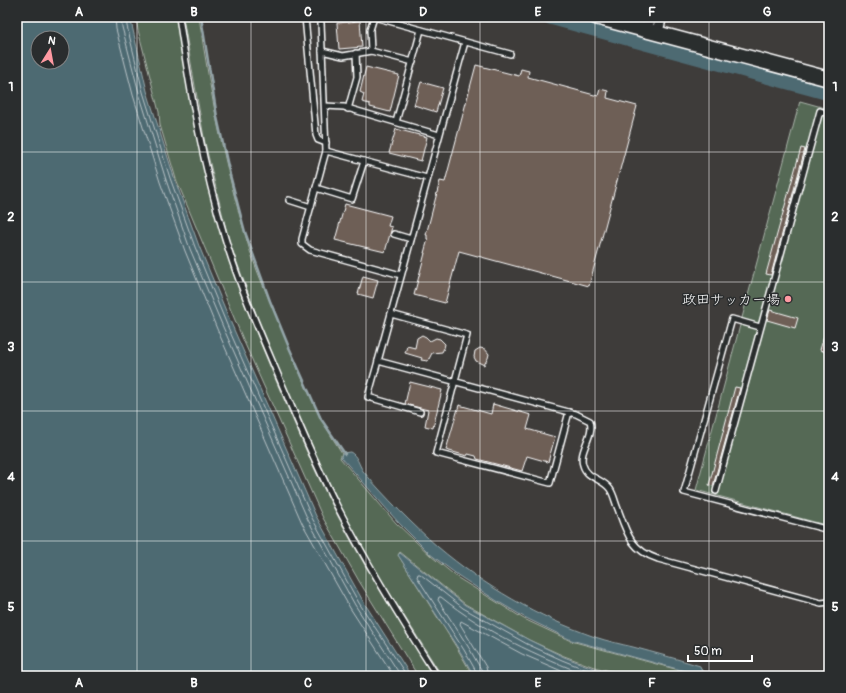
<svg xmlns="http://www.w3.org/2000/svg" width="846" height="693" viewBox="0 0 846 693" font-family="Pangolin,'Klee One',sans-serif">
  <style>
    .green { fill: #546954; stroke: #aab4aa }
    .water { fill: #4e6a72; stroke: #95a6aa; fill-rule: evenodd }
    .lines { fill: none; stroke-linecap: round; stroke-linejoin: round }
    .shore { stroke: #b8c3c7; stroke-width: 1 }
    .stream { stroke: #95a6aa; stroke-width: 2.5 }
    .river { stroke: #4e6a72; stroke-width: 15 }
    .building { fill: #6e5e56; stroke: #fff }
    .lane-casing { stroke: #fff; stroke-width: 8 }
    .street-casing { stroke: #fff; stroke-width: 13 }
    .secondary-casing { stroke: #fff; stroke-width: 17 }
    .lane { stroke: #2a2d2e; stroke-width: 5 }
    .street { stroke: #2a2d2e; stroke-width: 10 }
    .secondary { stroke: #2a2d2e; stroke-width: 14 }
    .grid { fill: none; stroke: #fff; stroke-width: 1; stroke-opacity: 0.55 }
    .poi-dot { fill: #ff9aa2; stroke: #2a2d2e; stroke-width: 1.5 }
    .labels { text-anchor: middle; stroke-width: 3; stroke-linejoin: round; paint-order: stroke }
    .poi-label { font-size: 14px; fill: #fff; stroke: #2a2d2e; text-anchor: end }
    .neatline { fill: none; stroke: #fff; stroke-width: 1.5 }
    .grid-label { font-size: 13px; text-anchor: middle; font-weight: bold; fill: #fff }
  </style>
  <rect width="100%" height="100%" fill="#3e3c3a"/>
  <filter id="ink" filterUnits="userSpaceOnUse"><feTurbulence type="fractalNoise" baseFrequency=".025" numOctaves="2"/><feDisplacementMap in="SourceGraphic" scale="8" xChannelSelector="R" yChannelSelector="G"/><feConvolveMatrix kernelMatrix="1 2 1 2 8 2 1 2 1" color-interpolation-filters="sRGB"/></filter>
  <g filter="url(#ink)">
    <g class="green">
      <path d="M136 17H177C189 92 201 168 223 242 237 287 256 332 274 376 293 420 311 464 333 507 363 565 398 621 434 676H418L359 581 323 518 245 344 176 179 160 125 159 112 138 30Z"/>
      <path d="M183 17H199C210 93 225 168 247 241 255 269 268 296 279 323 297 367 315 413 342 453L340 458 396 523 431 556 458 578 524 619 571 641 701 676H632L594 667 564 656 529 640 465 604 400 552 398 555 460 653 473 676H442L374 568 340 505 320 466 268 346 229 241 205 143Z"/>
      <polygon points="800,101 829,109 829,526 696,490"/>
    </g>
    <g class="water">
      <path d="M17 17H130L147 91 174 177 199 246 231 323 316 516 363 601 411 676H17ZM38 38H62V62H38Z"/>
      <path d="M350 452C357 455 359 465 363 471 386 498 412 524 438 547 484 586 538 617 595 637 607 641 620 644 633 647 655 653 678 659 700 666L702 671 718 676H703L571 640 524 617 497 601 459 576 430 554 398 522 341 457 342 453Z"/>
      <polygon points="400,553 465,605 529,640 564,657 593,668 627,676 474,676 461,653 398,555"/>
    </g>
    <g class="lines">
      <g class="shore">
        <polyline points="115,17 116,29 133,95 160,182 185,251 217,329 302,523 350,608 394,676"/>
        <polyline points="121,17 122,27 139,93 166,180 190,249 223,327 308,520 355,605 401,676"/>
        <polyline points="126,17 127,26 143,92 170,178 195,247 227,325 312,518 359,603 407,676"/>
        <polyline points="477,676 477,673 464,650 417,577 418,574 420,574 463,608 527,644 562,660 592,672 610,676"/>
        <path d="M482 676V671L469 648 438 600 439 597H441C484 632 538 656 589 676"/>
        <polyline points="488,676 486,667 460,624 461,621 522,654 573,676"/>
      </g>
      <g class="stream">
        <polyline points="201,17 217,117 230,175 245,232 270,301 288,345 321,419 345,454"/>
        <polyline points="650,44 651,40"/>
      </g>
      <polyline class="river" points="550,17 829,93"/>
    </g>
    <g class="building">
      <polygon points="360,21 362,47 339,49 337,23"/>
      <polygon points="476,65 519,76 521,69 529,71 528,77 598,96 600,89 608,91 607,98 637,106 589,286 459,251 445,303 414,295 425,253 424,253 428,239 427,239 427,235 426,235 440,181 445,182"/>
      <polygon points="366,67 399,75 390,112 370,107 370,104 362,102 364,94 360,92"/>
      <polygon points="421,82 443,88 436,112 414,105"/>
      <polygon points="396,129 427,137 421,161 389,153"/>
      <polygon points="801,148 805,149 771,275 766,274"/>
      <polygon points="345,204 391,216 388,226 392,227 385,252 335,240"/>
      <polygon points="363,276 378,280 373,298 358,294"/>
      <polygon points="770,310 798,318 795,328 767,320"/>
      <polygon points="827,326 829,326 829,353 820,350"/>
      <polygon points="422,335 426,337 430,341 436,338 440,339 445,344 444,348 442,352 432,353 428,361 421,360 422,358 405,353 407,346 415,348 417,338"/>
      <polygon points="480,348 485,349 489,354 488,358 484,365 476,361 474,357 475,351"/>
      <polygon points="410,382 442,390 433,428 425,426 428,410 405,404"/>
      <polygon points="735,387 740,388 713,486 709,485"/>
      <polygon points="493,404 531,415 527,429 555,437 548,462 527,456 522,471 477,459 476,456 468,454 467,456 446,450 459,405 491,414"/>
    </g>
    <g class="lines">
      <g class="lane-casing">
        <g id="lane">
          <path d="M179 17C190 91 203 166 225 238 239 285 259 330 278 375 297 419 315 464 337 506 367 564 402 621 437 676"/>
          <polyline points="305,17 316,135 318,140 326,143"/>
          <polyline points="319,17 321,23 326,151 302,239 302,244 310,250 401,275"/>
          <polyline points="374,17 510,54"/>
          <path d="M465 42 378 361 576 414 590 421C595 435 578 451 583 465 587 479 602 478 610 489 614 495 615 502 618 509 627 534 631 550 658 559L821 603 829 602"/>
          <polyline points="322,51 343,56 371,51 413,62"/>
          <polyline points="371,51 370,30 374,17"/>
          <polyline points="325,106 344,107 439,135"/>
          <polyline points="348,109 357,77 356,53"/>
          <polyline points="396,122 421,30"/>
          <polyline points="326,151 427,178"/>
          <polyline points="316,188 352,199 364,161"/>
          <polyline points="289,200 311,207"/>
          <polyline points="394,234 411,239"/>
          <polyline points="391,314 467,335 436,453 550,483 569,412"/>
          <polyline points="760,327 732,319 684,492 829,530"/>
          <polyline points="378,361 368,397 420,412"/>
          <polyline points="716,491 820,111 829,114"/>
        </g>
      </g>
      <g class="street-casing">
        <g id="street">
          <polyline points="647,31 650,17"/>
          <polyline points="657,34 661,17"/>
        </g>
      </g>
      <g class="secondary-casing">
        <polyline id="secondary" points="596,17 829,79"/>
      </g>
      <use href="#lane" class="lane"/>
      <use href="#street" class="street"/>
      <use href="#secondary" class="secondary"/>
    </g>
  </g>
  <path class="grid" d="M137 17V676M251 17V676M366 17V676M480 17V676M595 17V676M709 17V676M17 152H829M17 282H829M17 411H829M17 541H829"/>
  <circle class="poi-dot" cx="788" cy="299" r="4"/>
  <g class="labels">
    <g class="poi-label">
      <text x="780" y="304">政田サッカー場</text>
    </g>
  </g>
  <rect width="846" height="693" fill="none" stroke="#2a2d2e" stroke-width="44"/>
  <g transform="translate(50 50) rotate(11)"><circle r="19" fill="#2a2d2e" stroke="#7f8182"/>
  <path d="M0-3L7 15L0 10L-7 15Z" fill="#ff9aa2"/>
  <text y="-6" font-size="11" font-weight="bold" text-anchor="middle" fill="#ffffff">N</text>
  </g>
  <path d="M688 655v6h64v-6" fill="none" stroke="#ffffff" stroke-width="2"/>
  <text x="694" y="655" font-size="12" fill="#ffffff" stroke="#2a2d2e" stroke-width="3" paint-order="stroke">50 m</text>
  <rect x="22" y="22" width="802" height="649" class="neatline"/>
  <g class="grid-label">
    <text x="79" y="16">A</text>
    <text x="194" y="16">B</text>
    <text x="308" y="16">C</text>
    <text x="423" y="16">D</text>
    <text x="538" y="16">E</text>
    <text x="652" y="16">F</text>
    <text x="767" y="16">G</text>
    <text x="11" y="91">1</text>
    <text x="835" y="91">1</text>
    <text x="11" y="221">2</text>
    <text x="835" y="221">2</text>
    <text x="11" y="351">3</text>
    <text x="835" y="351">3</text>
    <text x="11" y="481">4</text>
    <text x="835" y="481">4</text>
    <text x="11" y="611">5</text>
    <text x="835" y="611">5</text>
    <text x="79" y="687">A</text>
    <text x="194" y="687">B</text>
    <text x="308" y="687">C</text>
    <text x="423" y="687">D</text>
    <text x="538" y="687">E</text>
    <text x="652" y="687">F</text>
    <text x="767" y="687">G</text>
  </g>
</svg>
